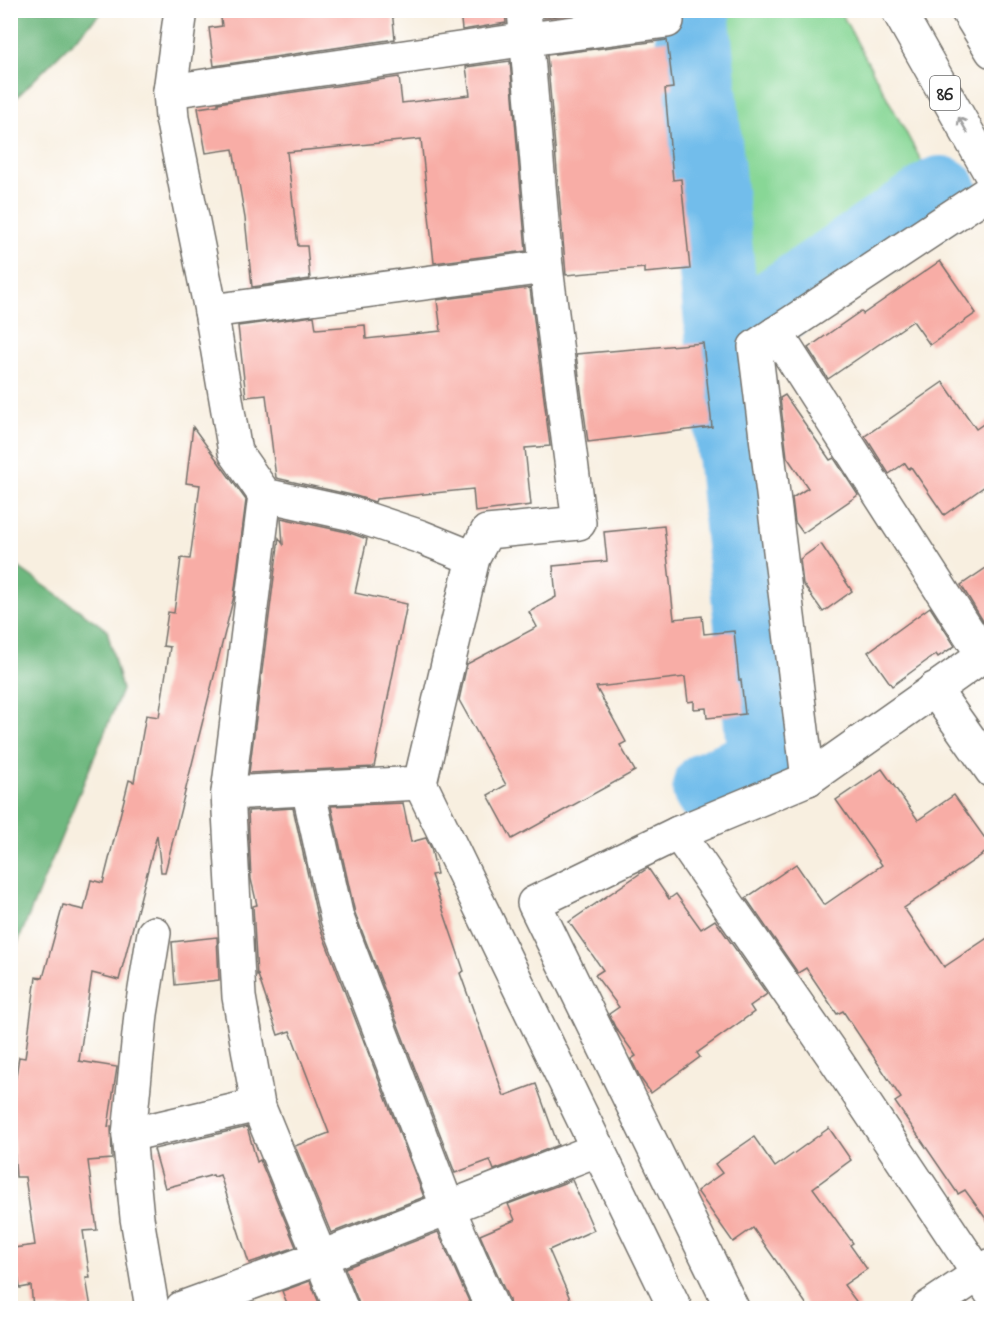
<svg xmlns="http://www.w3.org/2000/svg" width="1002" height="1319" viewBox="0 0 1002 1319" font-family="'Indie Flower',sans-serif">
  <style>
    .green { fill: #88d796; stroke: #5a8160; stroke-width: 1.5 }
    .forest { fill: #6eb87f; stroke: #4c7255; stroke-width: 1.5 }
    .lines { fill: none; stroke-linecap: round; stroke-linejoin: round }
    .river { stroke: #72bdeb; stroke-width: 76 }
    .building { fill: #f8ada6 }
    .minor-casing { stroke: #73706a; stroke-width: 36 }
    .major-casing { stroke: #73706a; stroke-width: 36 }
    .minor { stroke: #fff; stroke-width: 33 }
    .major { stroke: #fff; stroke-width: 33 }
    .oneway { stroke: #a0a0a0 }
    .labels { text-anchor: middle; stroke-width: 5; stroke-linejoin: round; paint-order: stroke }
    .shield { fill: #fff; stroke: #6b6b6b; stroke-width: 1.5 }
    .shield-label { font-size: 20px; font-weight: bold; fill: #2b2b2b }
  </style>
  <rect width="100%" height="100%" fill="#fff"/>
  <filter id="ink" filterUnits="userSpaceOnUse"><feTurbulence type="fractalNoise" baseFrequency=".0167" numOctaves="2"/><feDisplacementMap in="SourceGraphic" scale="12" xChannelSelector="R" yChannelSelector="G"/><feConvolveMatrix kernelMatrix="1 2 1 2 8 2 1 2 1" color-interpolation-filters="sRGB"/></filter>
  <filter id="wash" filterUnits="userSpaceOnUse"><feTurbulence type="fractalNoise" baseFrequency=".008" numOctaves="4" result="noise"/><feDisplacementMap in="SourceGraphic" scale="24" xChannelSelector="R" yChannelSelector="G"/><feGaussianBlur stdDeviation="1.35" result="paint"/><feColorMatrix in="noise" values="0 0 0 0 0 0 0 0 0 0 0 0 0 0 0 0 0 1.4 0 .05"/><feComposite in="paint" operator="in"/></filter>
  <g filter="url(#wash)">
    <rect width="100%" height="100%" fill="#f8efe0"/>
    <polygon class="green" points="713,11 840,11 929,175 765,289 743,286"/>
    <g class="forest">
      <polygon points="11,10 103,11 11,103 10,11"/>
      <polygon points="11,562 107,630 122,690 11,959"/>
    </g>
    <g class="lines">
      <g class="river">
        <polyline points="691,10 765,755 760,766 710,788"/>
        <polyline points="723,327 768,311 941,194"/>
      </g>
    </g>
    <g id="blocks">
      <g class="building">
        <polygon points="220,10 392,10 395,39 214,66 209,28 222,26"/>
        <polygon points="460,10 505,10 506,23 462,30"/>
        <polygon points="543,10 602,10 544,18"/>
        <polygon points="667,40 673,88 665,89 673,180 681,179 690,269 644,273 644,268 566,275 547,55"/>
        <polygon points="510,61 526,251 434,263 421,139 287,152 298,246 307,246 310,279 252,287 245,218 233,149 206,153 198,108 218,105 218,103 399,77 402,103 470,95 466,67"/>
        <polygon points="940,261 976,313 930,345 913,321 828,379 808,348 861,311 863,314"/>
        <polygon points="530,288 550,446 525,448 531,505 475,512 473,489 376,499 375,502 356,496 276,478 266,395 246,397 238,326 314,316 316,329 365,325 366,339 441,331 437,300"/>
        <polygon points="703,343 712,427 588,442 576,354"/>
        <polygon points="943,382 976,429 992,418 992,481 944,515 911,467 909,469 905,463 889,474 865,436"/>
        <polygon points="785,395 830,460 834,458 858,495 803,533 795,522 792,498 808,488 787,457 780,398"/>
        <polygon points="193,427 246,500 234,596 165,872 161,872 157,835 119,980 92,973 79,1061 117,1067 108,1127 111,1126 112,1159 88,1161 97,1230 83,1231 90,1278 86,1278 91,1308 33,1308 31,1286 20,1288 14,1248 35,1245 25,1177 16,1177 11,1107 19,1057 25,1058 36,977 43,978 63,905 84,910 91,880 103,883 129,780 134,782 146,715 159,717 170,647 163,646 168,612 174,613 181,558 190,559 200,485 186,483"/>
        <polygon points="281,518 347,532 367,539 355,593 407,604 374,767 249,773 279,538 283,544"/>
        <polygon points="664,526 674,619 702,616 704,634 734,631 739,680 741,680 745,714 707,718 706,708 694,709 694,701 688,702 685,677 596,687 626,742 620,745 635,771 512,839 488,795 506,785 459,700 467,664 537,627 529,612 556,597 553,566 607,561 604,532"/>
        <polygon points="821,544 852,591 823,612 803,584 800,559"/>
        <polygon points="992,564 992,622 986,626 961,585"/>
        <polygon points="930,607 955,646 938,657 936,654 892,686 868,652"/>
        <polygon points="882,769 918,820 954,795 992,848 904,908 944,967 992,935 992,1227 965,1190 958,1194 895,1102 901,1098 843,1011 837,1014 806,968 798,973 746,898 796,864 824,905 882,865 836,800"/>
        <polygon points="403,803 411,842 426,838 431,848 437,874 431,875 464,971 460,973 504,1096 536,1084 558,1145 494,1170 490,1160 455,1173 355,913 331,806"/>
        <polygon points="293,808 319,925 424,1197 331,1233 295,1146 329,1133 290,1031 278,1035 258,975 257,976 253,906 257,905 251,879 248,811"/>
        <polygon points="648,868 669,899 676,894 701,929 715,920 767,994 750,1006 754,1012 697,1053 700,1057 651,1093 641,1079 631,1059 636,1056 615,1027 609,1014 619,1007 595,975 603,970 569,922"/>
        <polygon points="217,937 219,980 175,985 172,942"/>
        <polygon points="247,1127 257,1162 260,1160 296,1247 249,1263 220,1175 214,1177 213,1175 165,1188 154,1149"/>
        <polygon points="829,1128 851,1160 813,1188 853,1243 850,1245 867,1269 844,1285 861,1308 809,1308 753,1228 733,1242 697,1191 722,1173 715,1164 754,1137 775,1167"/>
        <polygon points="572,1180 594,1230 549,1250 574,1308 510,1308 509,1300 480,1235 515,1220 508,1204"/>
        <polygon points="438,1232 472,1308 359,1308 358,1301 345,1268"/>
        <polygon points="310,1281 321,1308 289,1308 282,1291"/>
      </g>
    </g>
  </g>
  <g filter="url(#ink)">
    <use href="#blocks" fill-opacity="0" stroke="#73706a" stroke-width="1.5"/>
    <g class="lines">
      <g class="minor-casing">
        <g id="minor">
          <polyline points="181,10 170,91 172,118 211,311 235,452 265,495 352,514 421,537 473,558"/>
          <polyline points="524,10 546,267 579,523 487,532 473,558 420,783 675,1308"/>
          <polyline points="170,91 528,39 667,21"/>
          <polyline points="211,311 546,267"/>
          <polyline points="776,333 983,655"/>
          <polyline points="265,495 228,793 239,997 258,1105 341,1308"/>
          <polyline points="934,689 992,771"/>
          <polyline points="808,779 755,347 992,190"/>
          <polyline points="308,789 337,918 448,1208 492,1308"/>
          <polyline points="228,793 420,783"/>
          <polyline points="678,833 831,1053 992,1294"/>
          <polyline points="129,1135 258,1105"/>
          <polyline points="152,1308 137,1218 129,1135 141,1014 154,933"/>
          <polyline points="182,1308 319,1258 599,1149"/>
          <polyline points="732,1308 534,903 678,833 808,779 992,649"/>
          <polyline points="928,1308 992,1265"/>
        </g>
      </g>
      <g class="major-casing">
        <g id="major">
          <polyline points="898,10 992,176"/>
          <polyline points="967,10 992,51"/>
        </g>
      </g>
      <use href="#minor" class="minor"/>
      <use href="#major" class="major"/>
    </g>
    <defs><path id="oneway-shaft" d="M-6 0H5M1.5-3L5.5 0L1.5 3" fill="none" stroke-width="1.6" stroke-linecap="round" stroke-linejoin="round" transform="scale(1.5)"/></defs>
    <use class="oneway" href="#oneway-shaft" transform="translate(963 125) rotate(-120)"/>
  </g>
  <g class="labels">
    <rect class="shield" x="930" y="76" width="30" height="34" rx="4.5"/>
    <g class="shield-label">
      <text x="945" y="100">86</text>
    </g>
  </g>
  <rect width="1002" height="1319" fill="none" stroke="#fff" stroke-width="36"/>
</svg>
